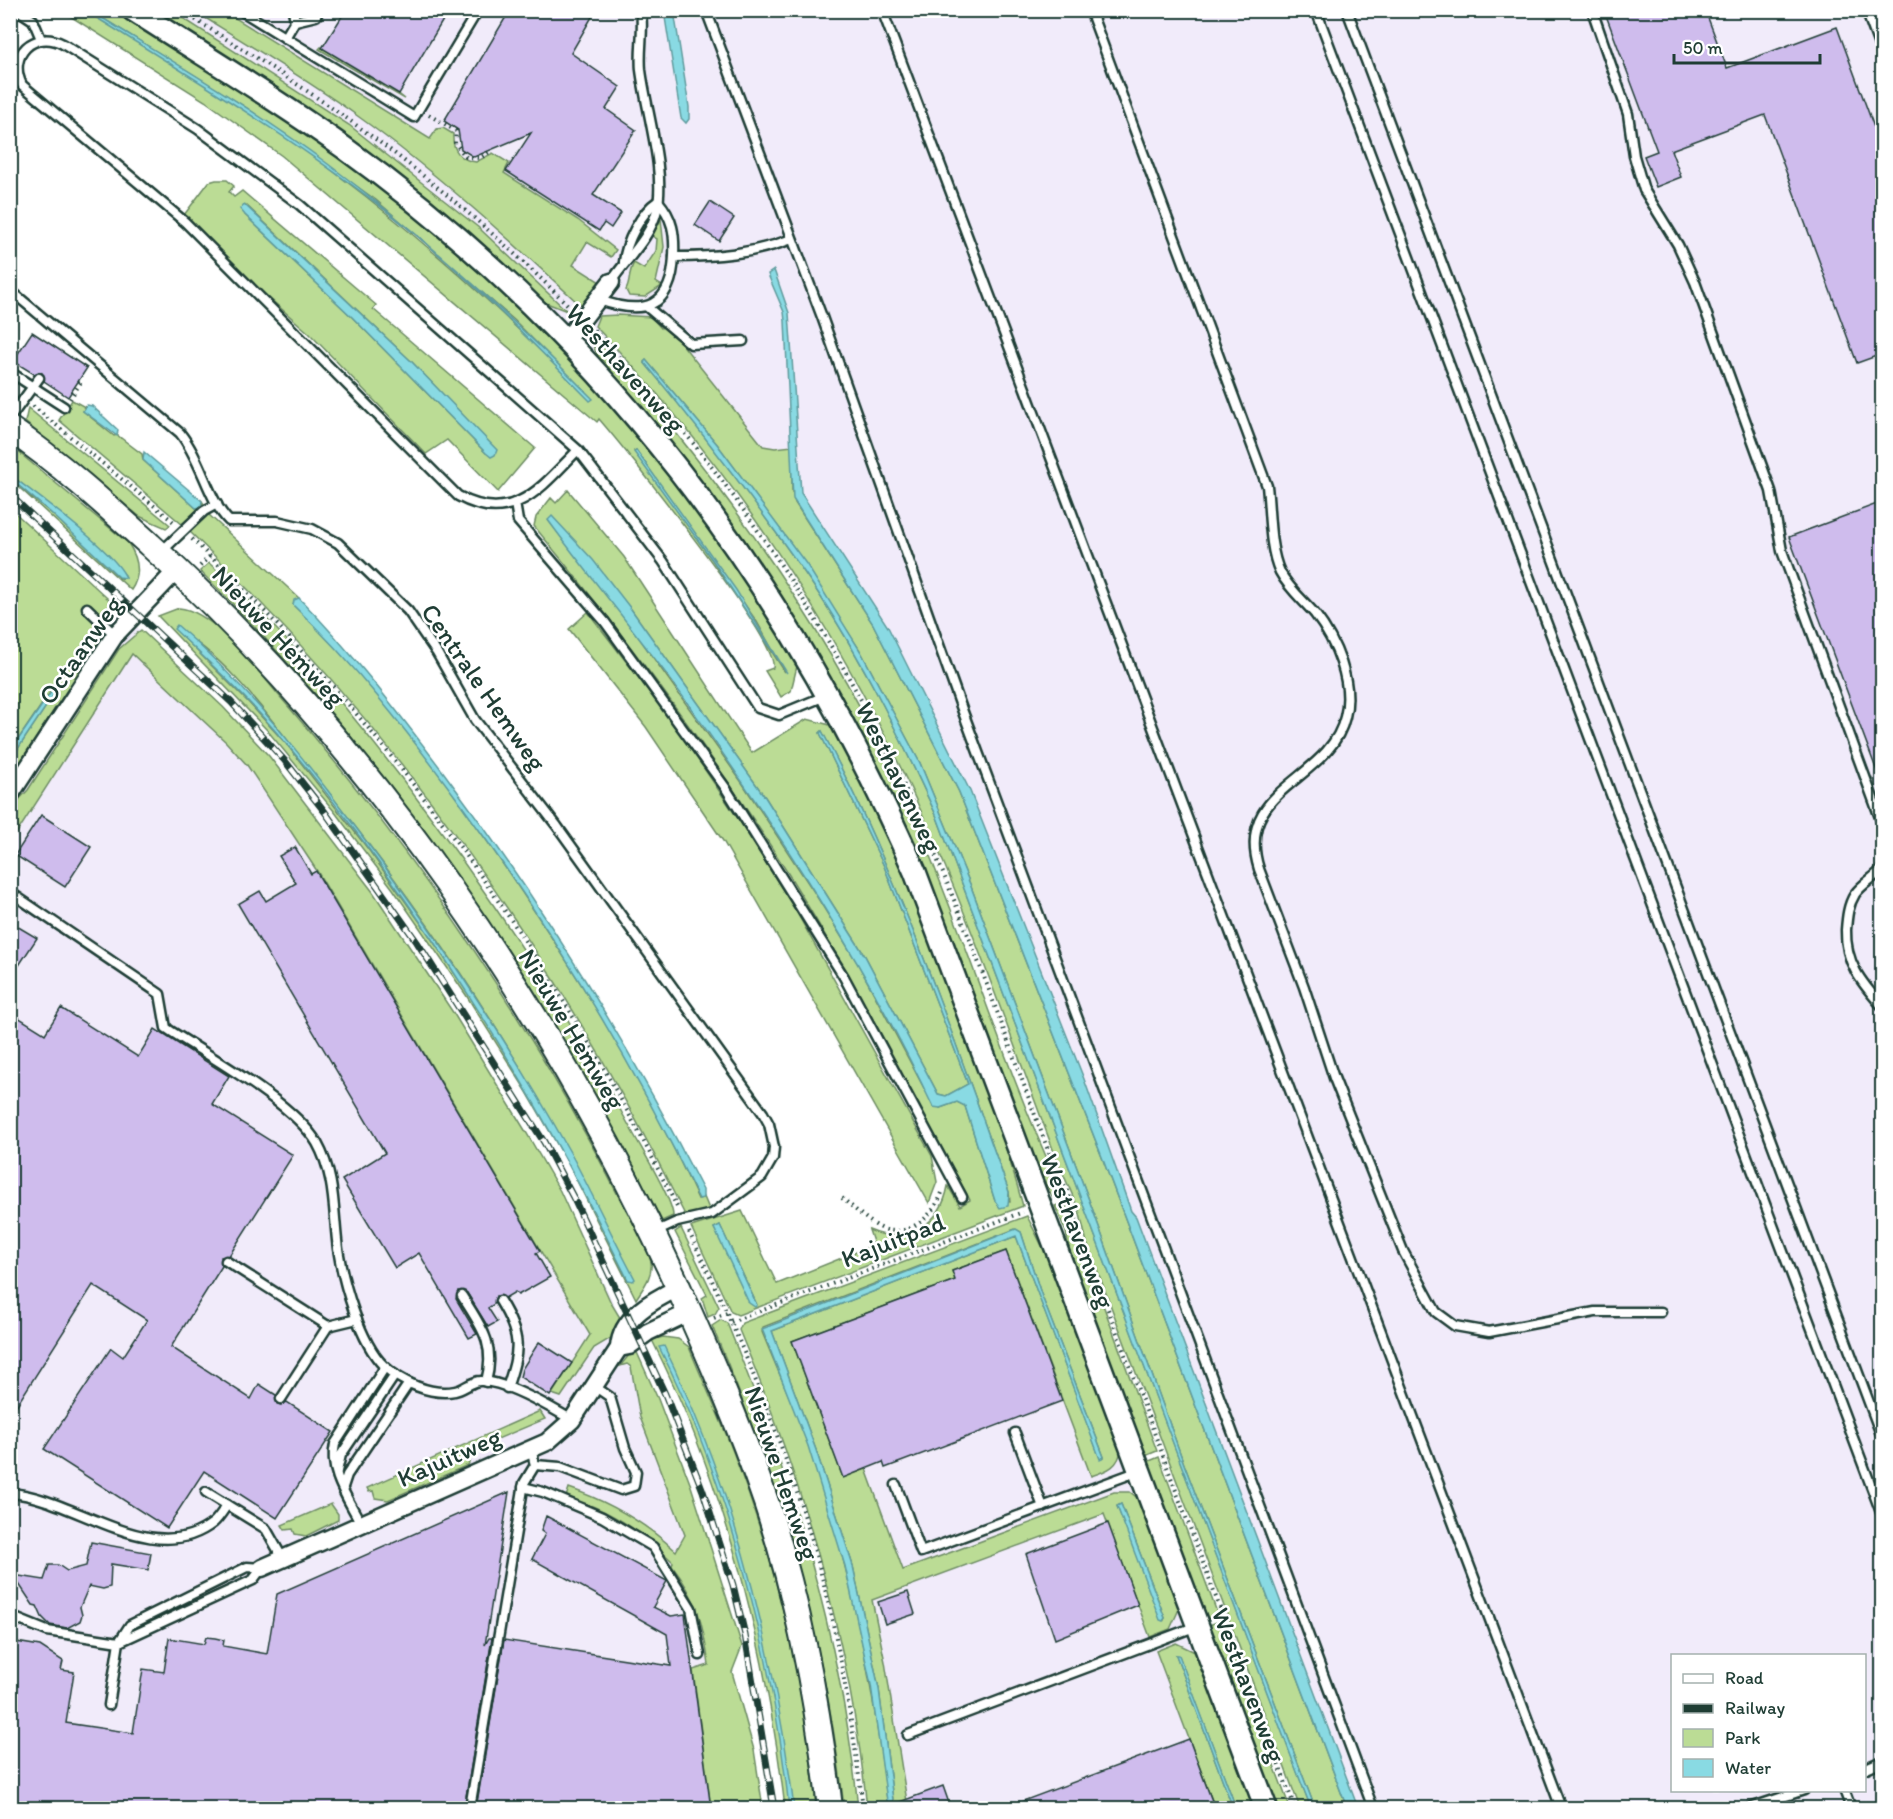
<svg xmlns="http://www.w3.org/2000/svg" width="1893" height="1819" viewBox="0 0 1893 1819" font-family="Itim,sans-serif">
  <style>
    .built { fill: #f1ebfa; fill-rule: evenodd }
    .green { fill: #bbdc95; stroke: #6d8c64; stroke-width: 1.5; fill-rule: evenodd }
    .water { fill: #89dae3; stroke: #5f9b9d; stroke-width: 1.5 }
    .building { fill: #cfbced; stroke: #1f3d34; stroke-width: 1.5 }
    .lines { fill: none; stroke-linecap: round; stroke-linejoin: round }
    .service-casing { stroke: #1f3d34; stroke-width: 13 }
    .minor-casing { stroke: #1f3d34; stroke-width: 21 }
    .tertiary-casing { stroke: #1f3d34; stroke-width: 26 }
    .secondary-casing { stroke: #1f3d34; stroke-width: 28 }
    .path { stroke: #1f3d34; stroke-width: 4; stroke-dasharray: 1.5 4.5; stroke-linecap: butt }
    .service { stroke: #fff; stroke-width: 8 }
    .minor { stroke: #fff; stroke-width: 16 }
    .tertiary { stroke: #fff; stroke-width: 21 }
    .secondary { stroke: #fff; stroke-width: 24 }
    .rail-casing { stroke: #1f3d34; stroke-width: 7 }
    .rail { stroke: #fff; stroke-width: 4.5; stroke-dasharray: 14; stroke-linecap: butt }
    .labels { text-anchor: middle; stroke-width: 5; stroke-linejoin: round; paint-order: stroke }
    .street-label { font-size: 26px; fill: #1f3d34; stroke: #fff }
  </style>
  <rect width="100%" height="100%" fill="#fff"/>
  <filter id="ink" filterUnits="userSpaceOnUse"><feTurbulence type="fractalNoise" baseFrequency=".0167" numOctaves="2"/><feDisplacementMap in="SourceGraphic" scale="12" xChannelSelector="R" yChannelSelector="G"/><feConvolveMatrix kernelMatrix="1 2 1 2 8 2 1 2 1" color-interpolation-filters="sRGB"/></filter>
  <g filter="url(#ink)">
    <g class="built">
      <path d="M150 11H1882V1808H1323L987 919 884 686 647 351 602 363 538 298ZM1672 1656H1864V1790H1672Z"/>
      <polygon points="10,509 223,707 280,769 373,892 454,1014 526,1132 560,1191 635,1348 624,1365 631,1367 640,1417 677,1507 746,1717 763,1808 11,1808"/>
      <polygon points="1027,1216 1062,1293 1256,1808 867,1808 855,1713 837,1624 814,1531 781,1435 739,1330 742,1323"/>
    </g>
    <g class="green">
      <path d="M62 11H86C152 52 221 91 285 136 398 216 494 302 590 400L592 399 514 320 376 200 247 108 91 11H113C188 57 264 102 335 154 451 238 556 336 648 445 704 512 751 588 798 662L791 691 781 697 765 671 773 668C780 641 625 449 599 419L597 422 282 156 205 101ZM636 450 757 622 785 672 713 561 634 451Z"/>
      <polygon points="150,11 172,11 349,125 479,228 567,311 544,302"/>
      <path d="M194 11H224L430 139 437 129 443 128 453 134C452 150 460 160 476 162L493 153 509 163 504 173 578 220 616 250 611 257 587 242 573 265 600 282C594 291 590 301 579 304 508 238 437 173 359 117 306 79 249 45 194 11Z"/>
      <polygon points="321,47 400,95 405,99 319,49"/>
      <path d="M216 180H227L234 186 229 192 234 197 242 191 376 305 373 309 535 448 498 492 447 440 426 454 309 333 244 276 184 215 209 182ZM246 205 411 361 494 448 486 453 352 317 245 215Z"/>
      <path d="M661 219 664 247 656 282 662 286 645 297 629 296 626 290C631 281 628 272 634 263L644 269 656 251 657 239 652 236Z"/>
      <path d="M618 315 651 317 661 328 663 325 670 329 763 446 775 448 792 446V492L795 503 873 624 959 792 1102 1157 1347 1808H1315L1184 1464 1095 1216 970 884 920 763 861 652 791 544 717 444 646 360 644 362C700 428 752 498 802 569 856 646 898 732 937 817L1311 1808H1300L1087 1243 1079 1210 1057 1160C1014 1047 975 932 926 822 845 640 734 469 595 326L599 316Z"/>
      <path d="M593 335C722 479 834 636 912 813 965 934 1002 1061 1057 1181L1058 1192 1052 1196 1035 1161C987 1034 944 903 885 780 811 628 716 489 602 363L594 348Z"/>
      <polygon points="72,400 85,407 83,411 114,436 117,435 142,454 143,460 196,508 202,504 202,501 204,504 183,525 59,420"/>
      <polygon points="28,408 170,525 166,528 139,516 25,422"/>
      <path d="M11 446 128 543C138 558 142 574 131 590L11 480 51 513 119 577 122 579 125 575 88 538 11 475Z"/>
      <path d="M568 490 624 557 752 753 807 719 834 726C882 819 921 914 957 1011 981 1076 1005 1140 1023 1206L738 1315 731 1312 691 1227 742 1211 777 1284 874 1245 869 1230C906 1246 941 1225 948 1186L960 1206 970 1200C910 1091 854 980 789 875 713 753 626 637 534 526L536 517 551 498 556 503ZM548 520 631 609 765 797 865 956 938 1094 946 1096 968 1084 884 866 820 733 822 731C900 878 953 1036 1009 1192L1010 1202 995 1201 965 1106 957 1102 940 1108 924 1088 857 962 814 892 743 784 620 611ZM720 1225 757 1305 714 1228Z"/>
      <polygon points="11,509 119,609 11,777 11,759 61,684 55,685 11,750"/>
      <path d="M208 514 299 598 293 605C376 683 445 779 509 873 579 977 646 1085 698 1199L704 1197 709 1209 686 1217C561 962 395 727 189 531Z"/>
      <path d="M209 563C281 627 343 703 402 779 487 890 565 1007 632 1131 641 1148 673 1200 673 1216L662 1221C542 983 391 759 200 571Z"/>
      <path d="M179 608C212 610 255 667 276 692 411 847 528 1018 621 1201 631 1220 646 1241 651 1262 653 1276 643 1288 636 1299L568 1163 527 1092 466 995 393 889 334 811 267 730 158 616ZM175 629C224 654 269 717 304 761 375 850 444 943 504 1041 552 1118 593 1198 634 1279L628 1280 593 1208 537 1104 493 1031 425 929 368 849 288 746 248 702Z"/>
      <polygon points="588,612 671,720 741,823 792,904 932,1156 937,1182 929,1203 723,841 646,727 569,629"/>
      <polygon points="141,630 223,707 269,756 373,892 454,1014 526,1132 560,1191 611,1303 622,1321 611,1338 594,1348 561,1397 552,1394 590,1335 317,871 247,765 226,742 132,654 11,842 11,808 28,790 119,649"/>
      <polygon points="1061,1204 1067,1207 1157,1451 1145,1456 1071,1260 1066,1232 1055,1206"/>
      <path d="M1027 1216 1049 1260 1121 1448C1120 1467 1106 1471 1091 1476L1006 1251 952 1271 955 1280 792 1341 843 1477 866 1469 903 1570 1114 1492H1130L1140 1500 1180 1607 1170 1629 1150 1637 1104 1514 872 1600 885 1662 908 1808H894L879 1689 853 1566 816 1450 772 1331 1016 1236 1100 1458 1104 1457 1041 1294 1021 1232 1015 1229 763 1327 762 1332C775 1364 789 1396 802 1428 848 1550 873 1679 888 1808H867C850 1642 804 1483 739 1330L742 1323ZM1121 1504 1165 1618 1164 1620 1117 1506Z"/>
      <polygon points="681,1228 719,1307 715,1314 708,1317 702,1298 707,1295 675,1232"/>
      <path d="M721 1320 727 1323C793 1484 841 1635 858 1808H844C825 1638 780 1484 712 1326Z"/>
      <path d="M663 1337 678 1339 689 1347C704 1384 721 1419 735 1457 778 1569 805 1689 816 1808H785C766 1646 726 1487 652 1340Z"/>
      <path d="M635 1348 658 1399 691 1486 742 1646 732 1672 754 1750 763 1808H711L693 1670 709 1665C703 1625 698 1599 672 1566L673 1562C644 1533 607 1508 566 1497L569 1488C610 1502 644 1522 676 1551L685 1535 640 1417 631 1367 627 1364 620 1366Z"/>
      <polygon points="540,1411 545,1419 476,1448 468,1465 388,1500 375,1498 373,1491 369,1492 367,1488"/>
      <polygon points="1159,1457 1218,1615 1207,1619 1147,1462"/>
      <polygon points="331,1504 338,1514 338,1520 306,1536 295,1534 293,1529 285,1530 282,1525"/>
      <polygon points="1220,1621 1290,1808 1278,1808 1209,1625"/>
      <polygon points="1176,1643 1197,1653 1256,1808 1236,1808 1179,1656 1176,1655 1233,1808 1215,1808 1156,1651"/>
    </g>
    <g class="water">
      <path d="M86 11H91C170 60 252 108 328 164 423 235 509 314 593 399L590 401C527 337 465 274 395 218 297 140 191 77 86 11Z"/>
      <polygon points="664,11 674,11 689,107 689,119 686,123 681,118"/>
      <polygon points="244,204 411,361 497,450 495,455 491,457 486,453 352,317 245,215 240,209"/>
      <polygon points="774,270 789,313 801,493 888,627 970,791 1084,1079 1131,1211 1136,1217 1358,1808 1347,1808 1102,1157 959,792 873,624 793,499 785,321 784,312 769,277 768,274"/>
      <path d="M646 360 717 444 807 565 861 652 920 763 970 884 1095 1216 1184 1464 1315 1808H1311L1297 1772 937 817C898 732 856 646 802 569 752 498 699 428 644 362Z"/>
      <polygon points="87,405 92,406 118,430 117,436 83,411"/>
      <polygon points="636,450 736,590 787,673 713,561 634,452"/>
      <polygon points="144,452 202,501 201,507 196,508 143,460"/>
      <path d="M10 475C36 494 116 552 126 578L119 577 51 513 11 479Z"/>
      <path d="M552 516 593 560 631 609 765 797 865 956 938 1094 946 1096 968 1084 884 866 820 733 822 731C900 878 953 1036 1009 1192L1008 1206 1000 1208 995 1201 965 1106 957 1102 940 1108 933 1107C866 965 779 832 688 704 644 641 593 582 548 520Z"/>
      <path d="M299 598C352 652 399 713 444 773 543 905 628 1043 703 1190V1198L699 1199C631 1059 549 925 457 799 407 731 354 663 293 605L294 600Z"/>
      <path d="M177 625C246 684 303 757 357 829 435 933 508 1040 571 1154 593 1195 613 1238 635 1279L633 1281 628 1280C563 1147 490 1022 406 901 364 841 319 780 270 725 240 691 207 660 174 629Z"/>
      <polygon points="58,682 61,684 11,759 11,750"/>
      <polygon points="720,1225 757,1305 755,1307 749,1303 714,1228"/>
      <polygon points="1016,1229 1021,1232 1041,1294 1104,1457 1100,1459 1016,1236 772,1331 816,1450 853,1566 879,1689 894,1808 888,1808 871,1685 845,1566 808,1446 762,1329"/>
      <path d="M664 1346C735 1491 774 1649 794 1808H789C773 1657 729 1483 659 1347Z"/>
      <polygon points="1121,1504 1165,1618 1163,1621 1160,1620 1117,1506"/>
      <polygon points="1176,1655 1179,1655 1236,1808 1233,1808"/>
    </g>
    <g class="building">
      <polygon points="346,10 449,10 399,94 322,48"/>
      <polygon points="510,10 596,10 571,53 620,87 606,109 636,130 593,195 621,213 611,228 604,223 599,231 506,171 531,133 474,157 461,149 458,130 444,121"/>
      <polygon points="1604,10 1705,10 1727,68 1837,27 1882,149 1882,354 1857,363 1765,115 1671,150 1681,177 1656,187 1644,156 1657,151"/>
      <polygon points="710,202 734,218 719,241 695,225"/>
      <polygon points="32,332 87,368 68,397 44,381 42,373 34,374 13,361"/>
      <polygon points="1882,502 1882,782 1881,782 1789,537"/>
      <polygon points="41,815 91,847 65,887 15,855"/>
      <polygon points="295,847 311,874 316,871 540,1251 536,1253 550,1277 518,1295 515,1292 505,1298 496,1296 494,1304 488,1308 497,1322 488,1327 467,1293 458,1291 456,1299 477,1334 469,1338 419,1253 395,1268 342,1180 385,1153 238,904 260,891 266,901 296,883 279,856"/>
      <polygon points="10,922 37,938 10,979"/>
      <polygon points="61,1008 138,1057 155,1029 229,1076 212,1104 293,1155 229,1256 221,1257 222,1266 171,1347 251,1399 259,1384 276,1395 277,1404 281,1405 287,1402 333,1432 277,1518 204,1471 167,1528 44,1449 111,1348 123,1357 147,1320 93,1285 10,1416 10,1012 45,1034"/>
      <polygon points="1006,1251 1062,1401 885,1468 883,1462 843,1478 792,1341 955,1280 952,1271"/>
      <polygon points="539,1342 572,1363 550,1396 520,1377 522,1369"/>
      <polygon points="509,1492 485,1645 489,1638 492,1638 464,1809 10,1809 10,1641 40,1646 63,1661 61,1670 74,1672 66,1723 133,1733 143,1669 164,1672 169,1638 204,1644 206,1637 215,1638 224,1640 223,1646 267,1654 277,1594"/>
      <polygon points="546,1516 667,1581 653,1607 671,1616 685,1614 711,1809 476,1809 504,1640 671,1666 667,1634 532,1559 545,1534 541,1531"/>
      <polygon points="1108,1523 1138,1605 1055,1639 1026,1554"/>
      <polygon points="91,1542 151,1553 148,1570 111,1564 110,1587 103,1589 89,1586 80,1607 82,1615 80,1621 67,1628 50,1625 42,1617 37,1606 33,1605 13,1575 44,1580 49,1565 58,1565 67,1571 86,1566"/>
      <polygon points="908,1592 915,1614 885,1624 878,1602"/>
      <polygon points="1189,1739 1215,1809 1007,1809 1007,1807"/>
      <polygon points="943,1786 951,1809 886,1809 886,1807"/>
    </g>
    <g class="lines">
      <g class="service-casing">
        <g id="service">
          <polyline points="18,10 33,20 41,39"/>
          <polyline points="240,10 414,117 478,10"/>
          <polyline points="293,10 295,21"/>
          <polyline points="706,10 822,317 963,712 1373,1808"/>
          <polyline points="882,10 1561,1808"/>
          <path d="M1090 10 1267 486C1270 512 1269 549 1280 572 1289 589 1303 600 1315 614 1336 641 1354 683 1345 717 1330 782 1233 787 1259 869L1304 987 1334 1078 1403 1251 1436 1312 1455 1326 1489 1332 1595 1312H1661"/>
          <polyline points="1316,10 1882,1515"/>
          <polyline points="1347,10 1882,1437"/>
          <polyline points="1592,10 1628,114 1634,156 1644,190 1678,245 1695,282 1771,491 1782,551 1882,823"/>
          <polyline points="1866,10 1882,53"/>
          <polyline points="285,38 295,21 316,16 319,10"/>
          <path d="M674 257C715 257 753 254 792 239"/>
          <path d="M624 262C626 242 641 212 658 201"/>
          <path d="M611 282C626 259 650 239 657 210 666 172 646 110 641 70 639 50 644 31 641 10"/>
          <path d="M10 290 180 433C201 459 209 502 229 521H277L312 529 338 543 408 611 437 653 475 720 557 826 763 1113 769 1124 774 1147 773 1158 762 1177 712 1214 677 1222 653 1233"/>
          <path d="M599 300C644 316 672 308 674 256 675 234 673 218 658 201"/>
          <polyline points="647,307 691,344 743,341"/>
          <polyline points="10,372 64,407"/>
          <polyline points="10,418 39,378"/>
          <path d="M578 450C543 485 514 527 458 496L185 222 22 85C7 55 34 29 63 44L198 129 300 205 578 450 663 561 758 708 779 715 825 696"/>
          <polyline points="515,503 518,521 605,622 725,787 844,977 962,1197"/>
          <polyline points="161,552 204,511 217,504"/>
          <polyline points="87,608 115,635"/>
          <path d="M1882 869C1874 878 1862 884 1855 894 1848 905 1847 917 1846 930 1845 963 1861 982 1882 1006"/>
          <path d="M10 892 160 994 166 1028C208 1056 293 1102 317 1143 336 1177 333 1212 338 1249 343 1282 360 1343 384 1366 401 1382 431 1396 455 1391 463 1390 472 1381 480 1381 504 1380 552 1408 572 1420"/>
          <polyline points="226,1261 328,1326"/>
          <path d="M462 1296C482 1328 496 1344 486 1382"/>
          <path d="M500 1301C522 1337 520 1349 507 1388"/>
          <polyline points="281,1399 328,1326 357,1319"/>
          <polyline points="1015,1433 1043,1507"/>
          <polyline points="535,1465 560,1467 621,1490 634,1486 636,1472 625,1448 610,1397 594,1386"/>
          <polyline points="337,1471 341,1455 395,1375"/>
          <polyline points="896,1485 921,1552 1139,1471"/>
          <polyline points="343,1487 347,1475 409,1383"/>
          <polyline points="523,1487 543,1492 602,1517 653,1547 691,1608 700,1655"/>
          <polyline points="206,1492 266,1529 283,1559"/>
          <path d="M10 1493C74 1497 153 1570 213 1523 218 1519 223 1511 227 1505"/>
          <path d="M361 1524C349 1500 328 1472 335 1444L385 1367"/>
          <polyline points="10,1616 47,1631 119,1642 253,1580 262,1568"/>
          <polyline points="109,1705 119,1642 130,1625 247,1567 262,1568"/>
          <polyline points="908,1735 1197,1626"/>
          <polyline points="1864,1769 1882,1761"/>
          <polyline points="1844,1790 1851,1808"/>
          <polyline points="470,1808 524,1483 535,1465 531,1449"/>
          <polyline points="1750,1808 1804,1790"/>
        </g>
      </g>
      <g class="minor-casing">
        <g id="minor">
          <polyline points="567,339 611,282"/>
          <polyline points="10,795 115,635 177,570"/>
          <polyline points="619,1348 629,1346 648,1332 690,1312"/>
          <path d="M262 1568 547 1442 572 1420 619 1348C621 1317 653 1300 678 1288"/>
        </g>
      </g>
      <g class="tertiary-casing">
        <path id="tertiary" d="M133 10C203 55 275 98 343 147 604 335 786 579 915 872L1266 1808"/>
      </g>
      <g class="secondary-casing">
        <path id="secondary" d="M10 429C60 463 106 505 150 545 373 748 549 1007 675 1280 708 1353 740 1426 766 1502 799 1601 818 1704 830 1808"/>
      </g>
      <g class="path">
        <path d="M180 10C229 41 279 71 326 104 414 164 496 233 571 308"/>
        <polyline points="429,115 456,131 455,143 466,157 480,158 491,151"/>
        <path d="M594 330C723 463 829 624 907 792 963 910 1005 1036 1051 1158L1069 1195 1082 1240 1295 1808"/>
        <polyline points="70,399 83,379"/>
        <polyline points="33,406 175,523"/>
        <path d="M192 539C388 724 560 967 678 1209"/>
        <polyline points="200,566 210,556"/>
        <path d="M842 1198C854 1208 869 1223 883 1229 911 1238 935 1214 943 1190"/>
        <path d="M689 1232C744 1345 793 1463 824 1585 842 1658 854 1733 863 1808"/>
        <polyline points="714,1318 727,1313"/>
        <polyline points="731,1322 1023,1212"/>
      </g>
      <use href="#service" class="service"/>
      <use href="#minor" class="minor"/>
      <use href="#tertiary" class="tertiary"/>
      <use href="#secondary" class="secondary"/>
      <g class="rail-casing">
        <polyline id="rail" points="10,495 231,702 285,761 325,812 417,942 544,1142 573,1197 665,1394 703,1491 733,1585 745,1635 774,1808"/>
      </g>
      <use href="#rail" class="rail"/>
    </g>
  </g>
  <g class="labels">
    <g class="street-label">
      <text transform="translate(626 368) rotate(48)" y="9">Westhavenweg</text>
      <text transform="translate(279 636) rotate(47)" y="9">Nieuwe Hemweg</text>
      <text transform="translate(80 650) rotate(-55)" y="9">Octaanweg</text>
      <text transform="translate(484 687) rotate(55)" y="9">Centrale Hemweg</text>
      <text transform="translate(899 777) rotate(64)" y="9">Westhavenweg</text>
      <text transform="translate(572 1029) rotate(59)" y="9">Nieuwe Hemweg</text>
      <text transform="translate(1078 1231) rotate(69)" y="9">Westhavenweg</text>
      <text transform="translate(893 1240) rotate(-21)" y="9">Kajuitpad</text>
      <text transform="translate(449 1457) rotate(-24)" y="9">Kajuitweg</text>
      <text transform="translate(782 1473) rotate(71)" y="9">Nieuwe Hemweg</text>
      <text transform="translate(1249 1685) rotate(69)" y="9">Westhavenweg</text>
    </g>
  </g>
  <rect width="1893" height="1819" fill="none" stroke="#fff" stroke-width="36"/>
  <rect x="18" y="18" width="1857" height="1783" fill="none" stroke="#1f3d34" stroke-width="2" filter="url(#ink)"/>
  <rect x="1671" y="1654" width="195" height="138" fill="#ffffff" stroke="#a5b1ae" stroke-width="1.5"/>
  <rect x="1683" y="1674" width="30" height="9" fill="#ffffff" stroke="#a5b1ae" stroke-width="1.5"/>
  <text x="1725" y="1684" font-size="18" fill="#1f3d34">Road</text>
  <rect x="1683" y="1704" width="30" height="9" fill="#1f3d34" stroke="#a5b1ae" stroke-width="1.5"/>
  <text x="1725" y="1714" font-size="18" fill="#1f3d34">Railway</text>
  <rect x="1683" y="1729" width="30" height="18" fill="#bbdc95" stroke="#a5b1ae" stroke-width="1.5"/>
  <text x="1725" y="1744" font-size="18" fill="#1f3d34">Park</text>
  <rect x="1683" y="1759" width="30" height="18" fill="#89dae3" stroke="#a5b1ae" stroke-width="1.5"/>
  <text x="1725" y="1774" font-size="18" fill="#1f3d34">Water</text>
  <path d="M1674 54v9h146v-9" fill="none" stroke="#1f3d34" stroke-width="3"/>
  <text x="1683" y="54" font-size="18" fill="#1f3d34" stroke="#ffffff" stroke-width="4.5" paint-order="stroke">50 m</text>
</svg>
